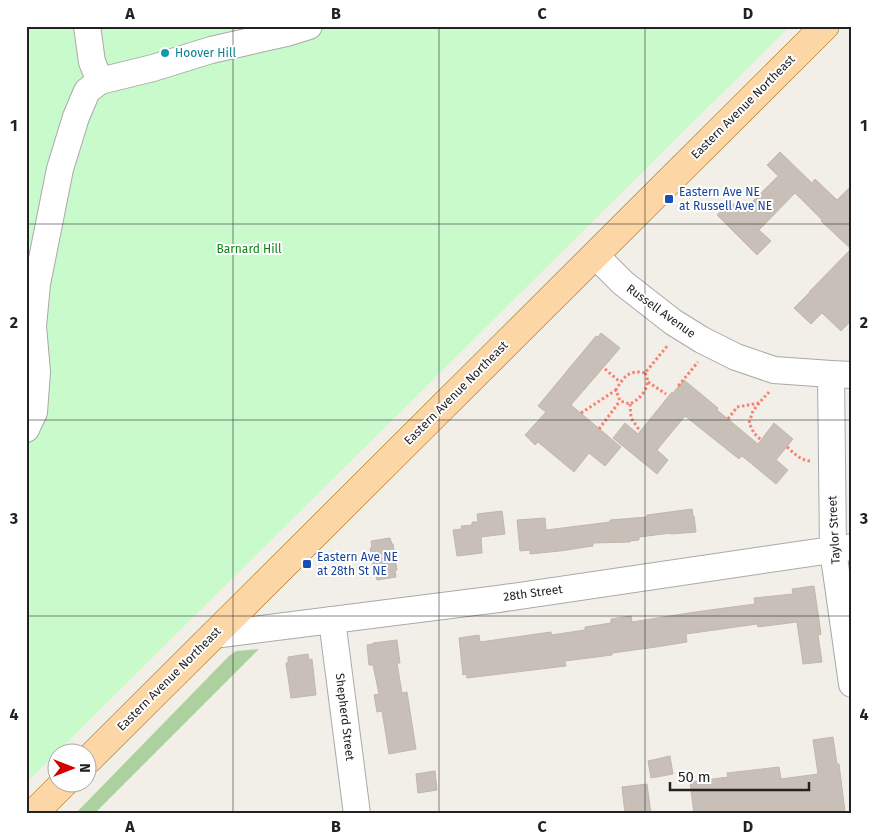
<svg xmlns="http://www.w3.org/2000/svg" width="878" height="840" viewBox="0 0 878 840" font-family="'Fira Sans',sans-serif">
  <style>
    .forest { fill: #add19e }
    .park { fill: #c8facc }
    .building { fill: #c7bfb8; stroke: #c4b6ab }
    .lines { fill: none; stroke-linecap: round; stroke-linejoin: round }
    .minor-casing { stroke: #a9a9a9; stroke-width: 28 }
    .major-casing { stroke: #a06b00; stroke-width: 29 }
    .path { stroke: #fa8072; stroke-width: 3; stroke-dasharray: 2.5 2.5; stroke-linecap: butt }
    .minor { stroke: #fff; stroke-width: 26 }
    .major { stroke: #fcd6a4; stroke-width: 28 }
    .grid { fill: none; stroke: #222; stroke-width: 1; stroke-opacity: 0.55 }
    .culture-dot { fill: #0f9aa8; stroke: #fff; stroke-width: 2 }
    .transit-dot { fill: #1a4fb4; stroke: #fff; stroke-width: 2 }
    .labels { text-anchor: middle; stroke-width: 4; stroke-linejoin: round; paint-order: stroke }
    .culture-label { font-size: 12px; fill: #0d838f; stroke: #fff; text-anchor: start }
    .street-label { font-size: 12px; fill: #222; stroke: #fff }
    .transit-label { font-size: 12px; fill: #164399; stroke: #fff; text-anchor: start }
    .park-label { font-size: 12px; fill: #0c8416; stroke: #fff }
    .neatline { fill: none; stroke: #222; stroke-width: 2 }
    .grid-label { font-size: 16px; text-anchor: middle; font-weight: bold; fill: #222 }
  </style>
  <rect width="100%" height="100%" fill="#f2efe9"/>
  <polygon class="forest" points="259,649 94,814 75,814 229,656 236,651"/>
  <polygon class="park" points="26,26 790,26 26,783"/>
  <g class="building">
    <polygon points="780,152 812,183 815,179 837,200 852,185 852,320 841,331 822,313 811,324 794,308 810,292 809,292 851,249 821,221 822,220 795,193 759,230 771,241 757,255 717,215 730,201 742,212 778,176 767,165"/>
    <polygon points="601,333 620,348 571,405 621,447 605,466 589,453 574,472 538,442 535,445 525,435 546,412 538,406 596,336 598,337"/>
    <polygon points="684,380 718,408 717,410 758,444 774,423 793,439 776,460 788,470 776,484 742,456 739,459 685,416 657,450 668,460 657,474 613,438 625,423 638,434 672,392 673,393"/>
    <polygon points="692,509 693,516 694,516 696,532 671,534 671,533 639,537 639,540 630,541 630,542 593,543 593,546 560,551 530,554 530,550 520,551 517,520 545,518 546,530 610,522 610,520 647,517 647,515"/>
    <polygon points="502,511 505,534 481,537 482,553 457,556 453,530 462,529 461,526 472,525 472,522 478,522 477,514"/>
    <polygon points="390,538 392,544 393,544 397,570 395,571 396,577 377,580 375,573 374,573 370,548 372,548 371,541"/>
    <polygon points="814,586 821,634 818,635 822,662 803,664 797,622 758,627 757,624 686,634 687,642 656,647 612,653 612,655 565,661 566,666 467,678 466,674 463,675 459,638 479,635 480,642 551,632 551,635 585,630 585,627 611,623 611,619 631,616 632,622 695,612 755,604 754,598 793,594 792,589"/>
    <polygon points="397,640 400,663 397,663 402,693 407,692 416,749 389,754 382,711 377,712 374,695 379,694 373,665 369,665 367,645 373,644 373,643"/>
    <polygon points="308,654 309,660 312,659 316,695 291,698 286,663 288,663 288,657"/>
    <polygon points="833,737 837,764 839,764 845,812 830,814 694,814 690,782 728,777 727,773 779,767 781,779 818,774 813,740"/>
    <polygon points="670,756 673,774 651,778 648,761"/>
    <polygon points="435,771 437,790 418,793 416,774"/>
    <polygon points="647,784 651,814 625,814 622,787"/>
  </g>
  <g class="lines">
    <g class="minor-casing">
      <g id="minor">
        <polyline points="87,26 92,62 100,81"/>
        <polyline points="595,255 623,283 673,322 702,340 736,357 774,370 831,374 852,375"/>
        <polyline points="831,374 833,550 852,684"/>
        <polyline points="26,429 34,412 37,372 33,326 37,284 60,169 76,117 87,91 100,81 153,68 211,50 286,33 309,26"/>
        <polyline points="332,620 357,814"/>
        <polyline points="213,635 498,599 852,547"/>
      </g>
    </g>
    <g class="major-casing">
      <g id="major">
        <polyline points="88,760 825,26"/>
        <polyline points="33,814 65,782"/>
      </g>
    </g>
    <g class="path">
      <polyline points="605,369 620,382"/>
      <path d="M645 373C652 385 642 398 630 404L620 401 616 390C623 377 630 369 645 373L668 345"/>
      <polyline points="648,382 666,394"/>
      <polyline points="680,385 679,385 698,362"/>
      <polyline points="759,403 753,411 749,423 754,433 761,440"/>
      <polyline points="630,404 631,418 640,431"/>
      <polyline points="581,413 616,390"/>
      <polyline points="728,419 737,407 759,403 769,392"/>
      <polyline points="599,429 620,401"/>
      <path d="M787 447C794 453 800 460 810 461"/>
    </g>
    <use href="#minor" class="minor"/>
    <use href="#major" class="major"/>
  </g>
  <path class="grid" d="M233 26V814M439 26V814M645 26V814M26 224H852M26 420H852M26 616H852"/>
  <circle class="culture-dot" cx="165" cy="53" r="5"/>
  <g class="transit-dot">
    <rect x="664" y="194" width="10" height="10" rx="2.5"/>
    <rect x="302" y="559" width="10" height="10" rx="2.5"/>
  </g>
  <g class="labels">
    <g class="culture-label">
      <text x="175" y="57">Hoover Hill</text>
    </g>
    <g class="street-label">
      <text transform="translate(743 107) rotate(-45)" y="4">Eastern Avenue Northeast</text>
      <text transform="translate(661 311) rotate(36)" y="4">Russell Avenue</text>
      <text transform="translate(456 393) rotate(-45)" y="4">Eastern Avenue Northeast</text>
      <text transform="translate(834 530) rotate(-93)" y="4">Taylor Street</text>
      <text transform="translate(533 593) rotate(-8)" y="4">28th Street</text>
      <text transform="translate(169 679) rotate(-45)" y="4">Eastern Avenue Northeast</text>
      <text transform="translate(345 717) rotate(83)" y="4">Shepherd Street</text>
    </g>
    <g class="transit-label">
      <text x="679" y="196">Eastern Ave NE<tspan x="679" dy="14">at Russell Ave NE</tspan></text>
      <text x="317" y="561">Eastern Ave NE<tspan x="317" dy="14">at 28th St NE</tspan></text>
    </g>
    <g class="park-label">
      <text x="249" y="253">Barnard Hill</text>
    </g>
  </g>
  <rect width="878" height="840" fill="none" stroke="#ffffff" stroke-width="55"/>
  <g transform="translate(72 768) rotate(90)"><circle r="24" fill="#ffffff" stroke="#a7a7a7"/>
  <path d="M0-4L9 19L0 12L-9 19Z" fill="#d40000"/>
  <text y="-8" font-size="14" font-weight="bold" text-anchor="middle" fill="#222222">N</text>
  </g>
  <path d="M670 782v8h139v-8" fill="none" stroke="#222222" stroke-width="2.5"/>
  <text x="678" y="782" font-size="15" fill="#222222" stroke="#ffffff" stroke-width="4" paint-order="stroke">50 m</text>
  <rect x="28" y="28" width="822" height="784" class="neatline"/>
  <g class="grid-label">
    <text x="130" y="19">A</text>
    <text x="336" y="19">B</text>
    <text x="542" y="19">C</text>
    <text x="748" y="19">D</text>
    <text x="14" y="131">1</text>
    <text x="864" y="131">1</text>
    <text x="14" y="328">2</text>
    <text x="864" y="328">2</text>
    <text x="14" y="524">3</text>
    <text x="864" y="524">3</text>
    <text x="14" y="720">4</text>
    <text x="864" y="720">4</text>
    <text x="130" y="832">A</text>
    <text x="336" y="832">B</text>
    <text x="542" y="832">C</text>
    <text x="748" y="832">D</text>
  </g>
</svg>
